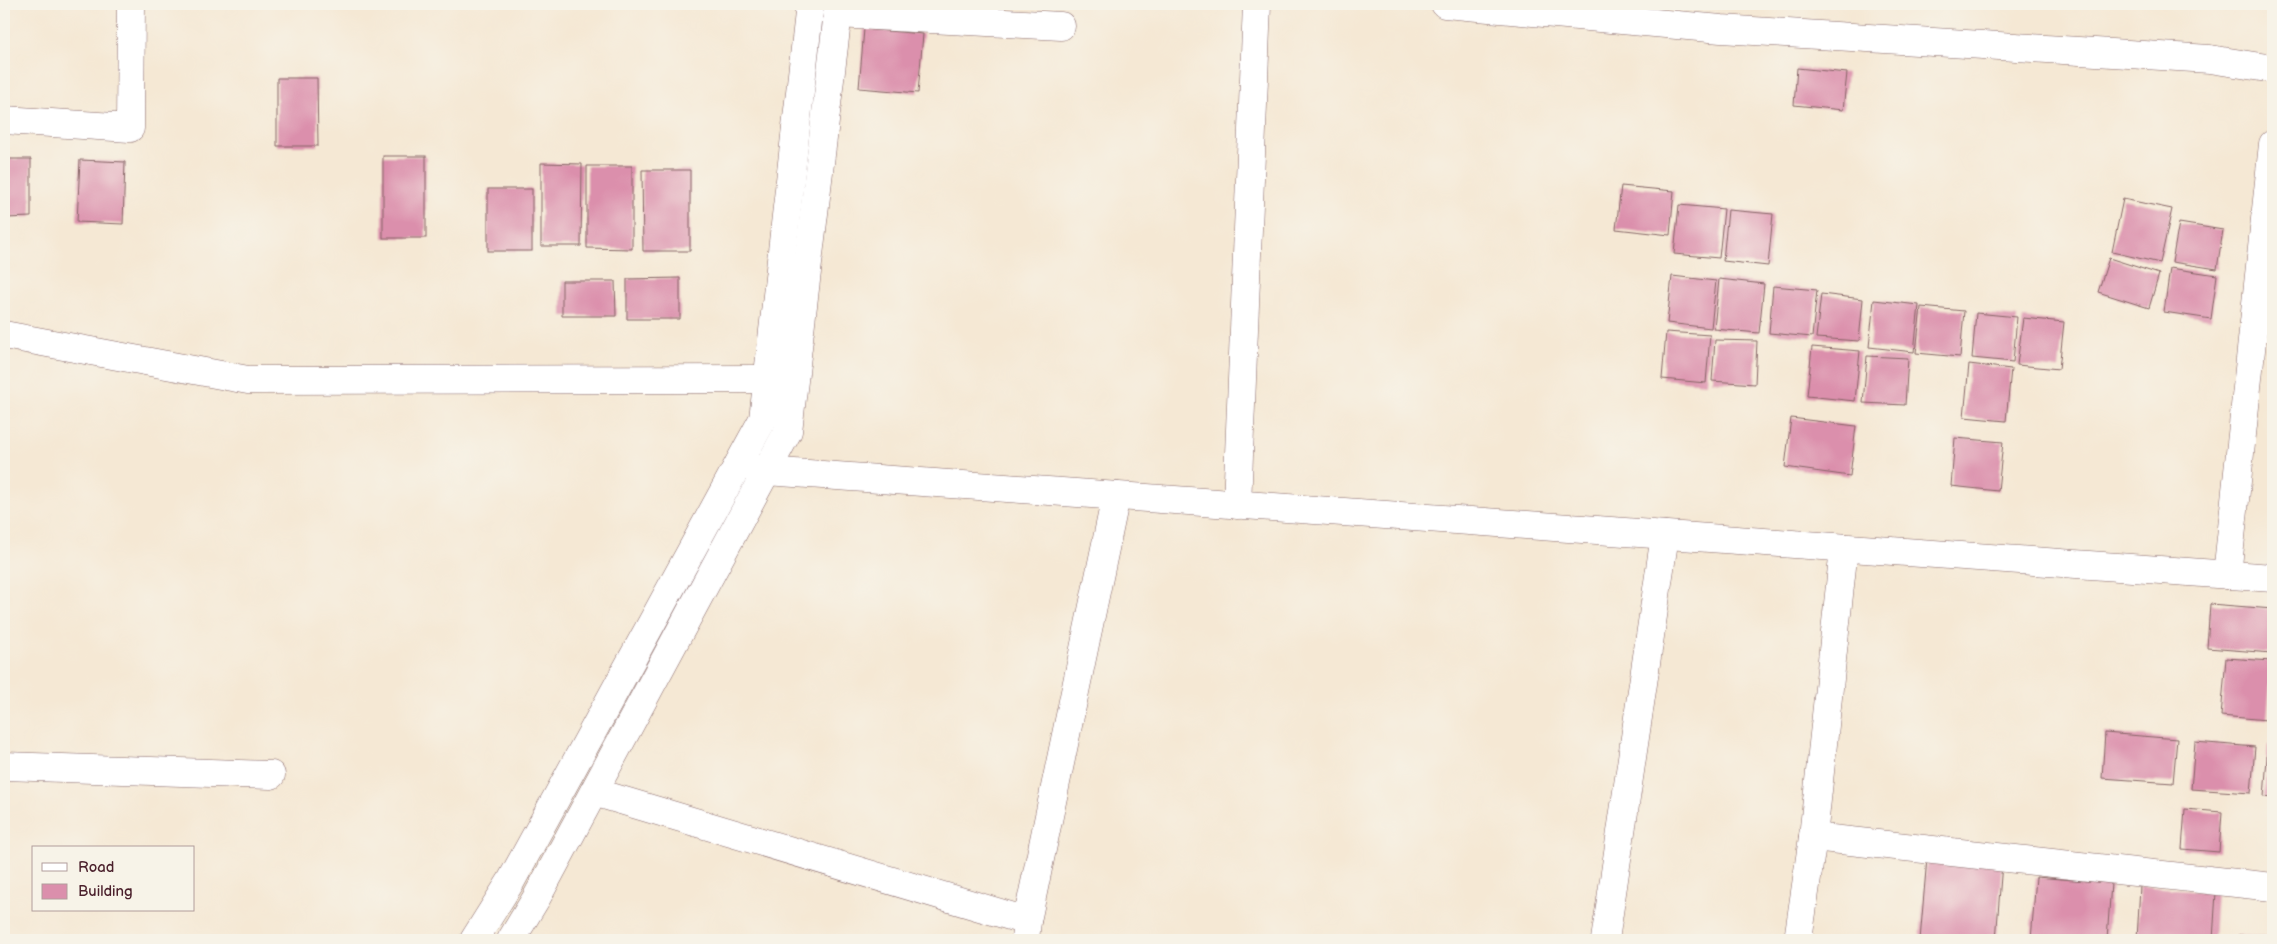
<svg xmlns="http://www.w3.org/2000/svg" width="2277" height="944" viewBox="0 0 2277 944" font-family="'Balsamiq Sans',sans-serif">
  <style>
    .building { fill: #db8fac }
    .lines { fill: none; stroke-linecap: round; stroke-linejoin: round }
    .minor-casing { stroke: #866566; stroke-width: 29 }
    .minor { stroke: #fff; stroke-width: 28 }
  </style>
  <rect width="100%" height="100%" fill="#f7f3e8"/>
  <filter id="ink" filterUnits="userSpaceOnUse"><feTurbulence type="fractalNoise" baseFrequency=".02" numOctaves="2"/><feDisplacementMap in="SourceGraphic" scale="10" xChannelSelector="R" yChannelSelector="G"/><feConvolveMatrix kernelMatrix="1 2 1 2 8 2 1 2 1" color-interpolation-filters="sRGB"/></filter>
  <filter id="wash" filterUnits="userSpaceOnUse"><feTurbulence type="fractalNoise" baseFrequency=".0096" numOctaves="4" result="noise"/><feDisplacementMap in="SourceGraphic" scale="20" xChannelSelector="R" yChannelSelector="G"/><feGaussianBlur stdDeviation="1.12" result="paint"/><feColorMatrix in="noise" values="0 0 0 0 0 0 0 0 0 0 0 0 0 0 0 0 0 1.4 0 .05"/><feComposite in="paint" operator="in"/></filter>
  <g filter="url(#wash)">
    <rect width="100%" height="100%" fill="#f5e8d4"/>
    <g id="blocks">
      <g class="building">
        <polygon points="864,29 923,34 918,93 859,88"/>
        <polygon points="1797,68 1847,73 1843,110 1794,105"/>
        <polygon points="277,78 317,78 318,146 277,146"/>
        <rect x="383" y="156" width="43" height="82"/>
        <polygon points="5,159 31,159 31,217 6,218"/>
        <polygon points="80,160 125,162 123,224 77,222"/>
        <polygon points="541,163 582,164 581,246 541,246"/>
        <polygon points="587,166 632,166 632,249 587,248"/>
        <polygon points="642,170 690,170 690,251 643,251"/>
        <polygon points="1621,186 1674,191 1670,235 1616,229"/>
        <rect x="488" y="189" width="44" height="62"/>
        <polygon points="2123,199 2172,209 2160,263 2112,252"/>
        <polygon points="1679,205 1724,209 1719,258 1674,254"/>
        <polygon points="1728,210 1773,214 1768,266 1723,261"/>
        <polygon points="2179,223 2223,230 2217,269 2172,262"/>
        <polygon points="2109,258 2159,274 2149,308 2098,292"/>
        <polygon points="2170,268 2217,275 2211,319 2164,312"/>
        <polygon points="1672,276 1716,281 1711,328 1667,323"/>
        <polygon points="680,278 680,319 627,319 627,279"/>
        <polygon points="1719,279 1764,284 1759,333 1714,329"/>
        <polygon points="562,281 615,281 616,316 562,316"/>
        <polygon points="1773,286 1817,290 1812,337 1769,333"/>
        <polygon points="1821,294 1863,299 1859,341 1816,338"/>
        <polygon points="1874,300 1919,305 1914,352 1869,347"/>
        <polygon points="1921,307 1964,311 1960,357 1916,353"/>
        <polygon points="1976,313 2017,317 2013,362 1972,358"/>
        <polygon points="2023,318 2064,322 2059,369 2017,365"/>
        <polygon points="1666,332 1710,335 1706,383 1662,379"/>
        <polygon points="1715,340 1757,341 1755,384 1712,381"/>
        <polygon points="1812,347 1860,351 1855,401 1807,396"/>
        <polygon points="1867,356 1908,358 1905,405 1863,403"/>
        <polygon points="1969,364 2011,369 2006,421 1964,417"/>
        <polygon points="1791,418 1856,426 1850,476 1785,467"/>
        <polygon points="1955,438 2003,442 1998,491 1951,486"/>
        <polygon points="2210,604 2273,609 2272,653 2207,648"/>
        <polygon points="2226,658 2272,661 2267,720 2221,716"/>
        <polygon points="2105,733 2177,739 2173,783 2102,778"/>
        <polygon points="2195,742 2255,747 2251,793 2191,789"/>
        <polygon points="2268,745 2273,746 2273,798 2264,797"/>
        <polygon points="2185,809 2222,812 2219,852 2182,849"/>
        <polygon points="1927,858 2002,863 1996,940 1920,940"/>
        <polygon points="2036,877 2111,883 2107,940 2031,940"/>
        <polygon points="2140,886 2216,892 2213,940 2137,940"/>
        <polygon points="2238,935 2273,938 2273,940 2238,940"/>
      </g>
    </g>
  </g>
  <g filter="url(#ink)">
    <use href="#blocks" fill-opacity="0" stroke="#866566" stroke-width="1"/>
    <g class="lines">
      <g class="minor-casing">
        <g id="minor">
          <polyline points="1445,4 1721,29 2210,59 2273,69"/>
          <polyline points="837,14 1061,26"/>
          <polyline points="4,120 130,128 131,4"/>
          <polyline points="4,335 248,380 767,379"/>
          <polyline points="739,464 766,471 2273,578"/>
          <polyline points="1237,505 1257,4"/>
          <polyline points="2227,575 2273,144"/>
          <polyline points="4,766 271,775"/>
          <polyline points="594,792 1027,921 1025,940"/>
          <polyline points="1813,837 2273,887"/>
          <polyline points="1027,921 1116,496"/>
          <polyline points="474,940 511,881 763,419 810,4"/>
          <polyline points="511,940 537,897 788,431 839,4"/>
          <polyline points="1605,940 1665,535"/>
          <polyline points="1798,940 1813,837 1844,548"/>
        </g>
      </g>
      <use href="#minor" class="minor"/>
    </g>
  </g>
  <rect width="2277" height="944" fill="none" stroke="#f7f3e8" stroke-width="20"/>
  <rect x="32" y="846" width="162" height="65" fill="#f7f3e8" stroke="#b29e9c"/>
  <rect x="42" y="863" width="25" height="8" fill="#ffffff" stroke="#b29e9c"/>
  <text x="78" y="872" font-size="15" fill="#4a1f2b">Road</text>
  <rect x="42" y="884" width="25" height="15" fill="#db8fac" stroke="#b29e9c"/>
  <text x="78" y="896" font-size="15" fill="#4a1f2b">Building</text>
</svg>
